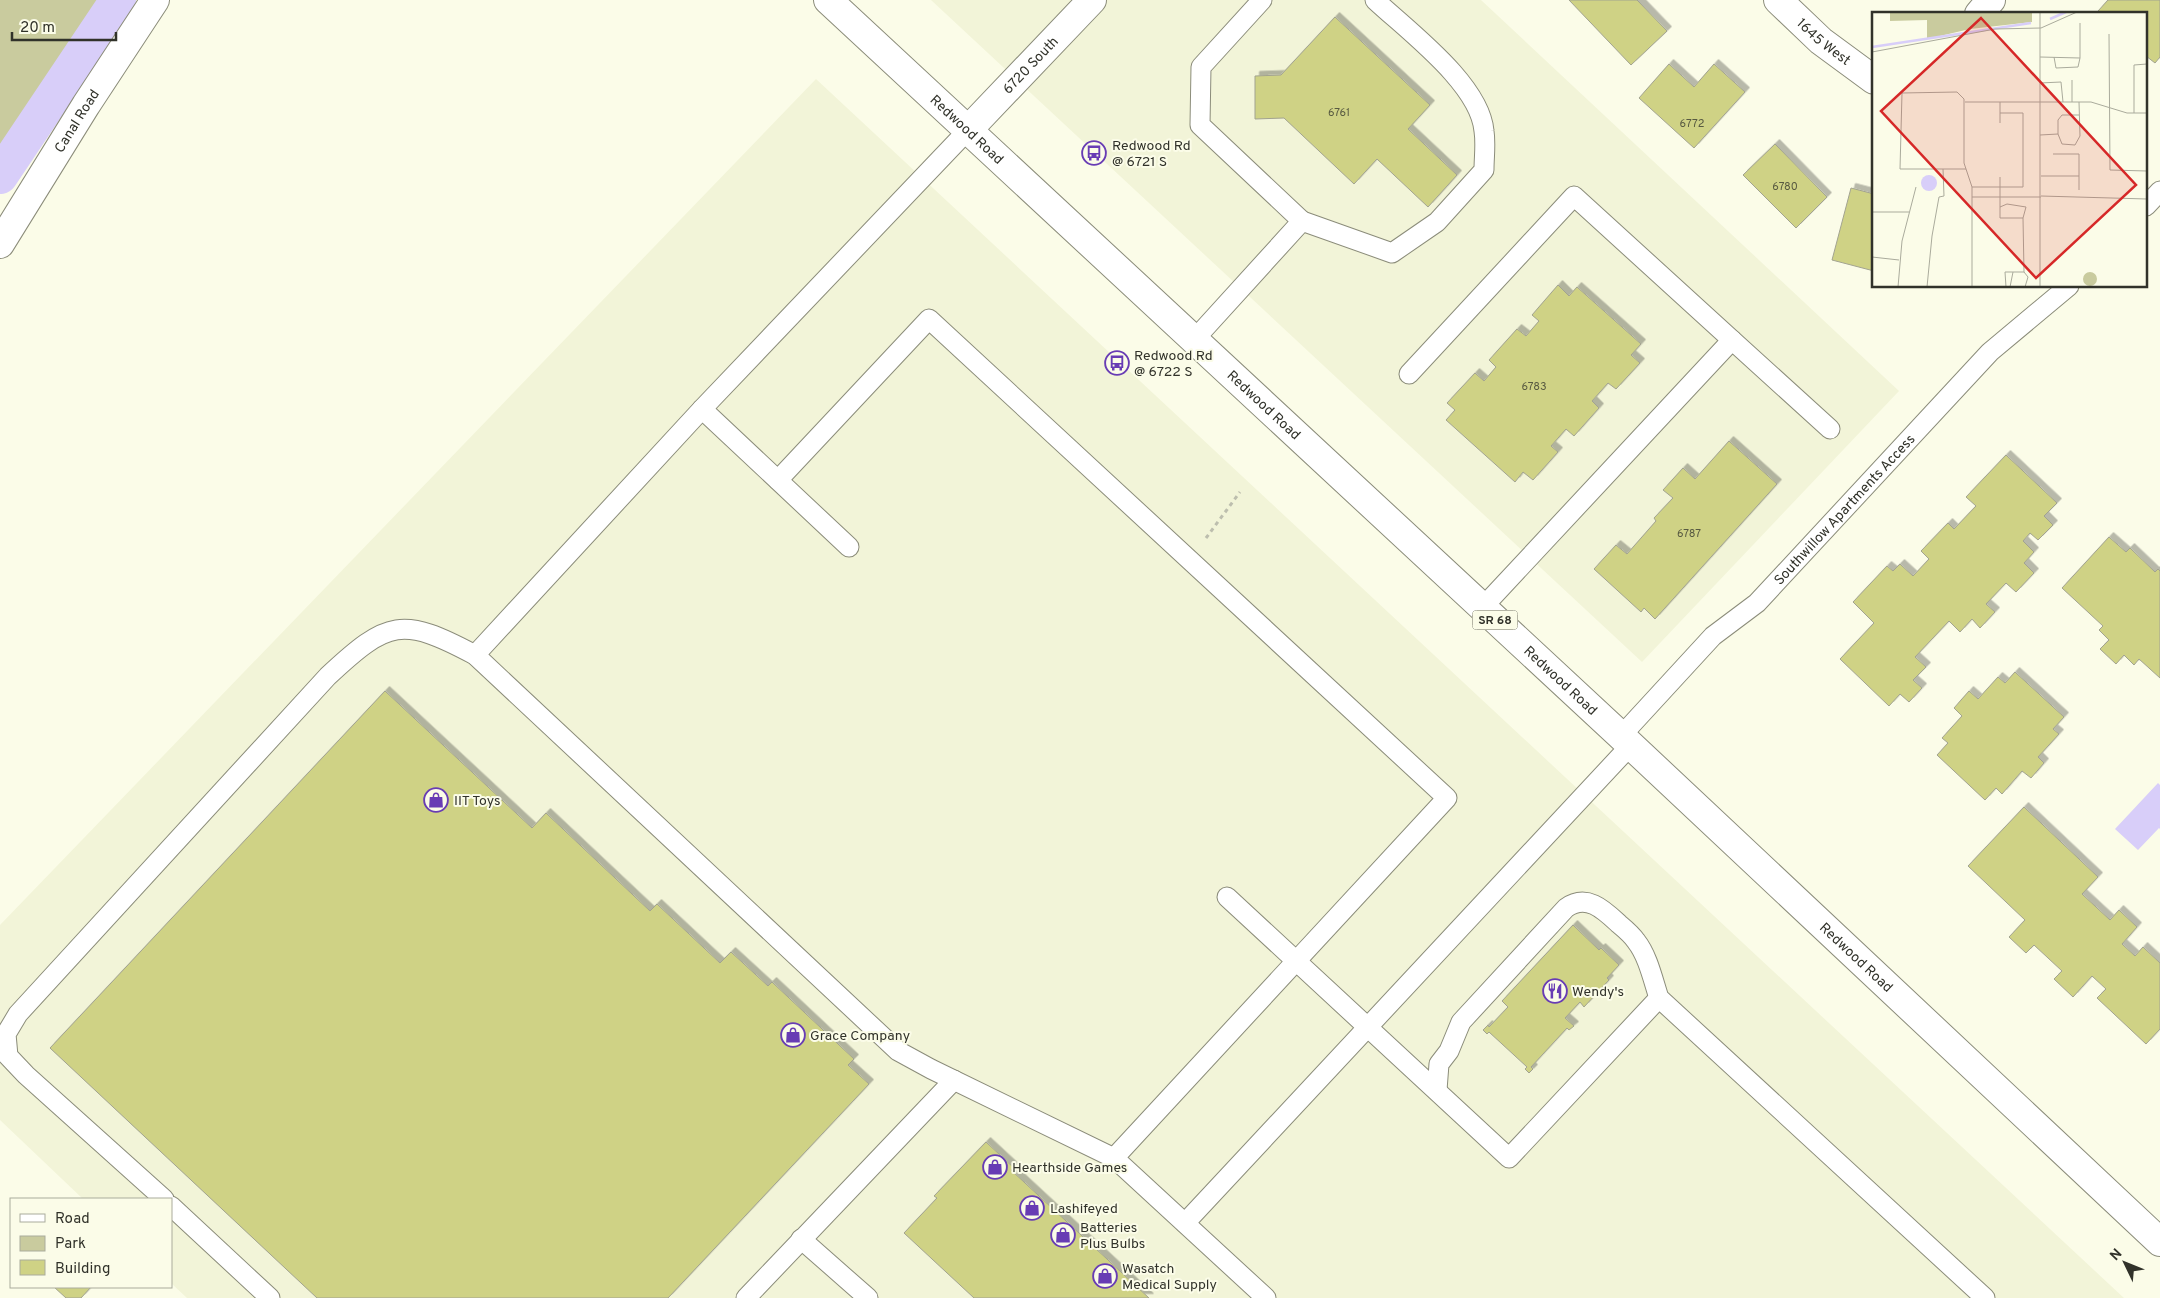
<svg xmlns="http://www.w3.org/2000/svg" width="2160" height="1298" viewBox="0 0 2160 1298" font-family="Overpass,sans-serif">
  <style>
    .built { fill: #f2f4d8 }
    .green { fill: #c9cb9e }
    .water { fill: #d8cef9 }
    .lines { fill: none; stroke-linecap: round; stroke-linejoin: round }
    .canal { stroke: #d8cef9; stroke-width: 36 }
    .building { fill: #cfd285; stroke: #a2a390; filter: url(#shadow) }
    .lane-casing { stroke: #8b8c7a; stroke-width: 21 }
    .street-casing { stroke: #8b8c7a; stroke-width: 30 }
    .primary-casing { stroke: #8b8c7a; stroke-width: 30 }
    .path { stroke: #bdbeae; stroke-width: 3; stroke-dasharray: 4 4; stroke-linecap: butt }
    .lane { stroke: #fff; stroke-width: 19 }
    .street { stroke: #fff; stroke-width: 28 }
    .primary { stroke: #fff; stroke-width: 28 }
    .labels { text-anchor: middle; stroke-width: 4; stroke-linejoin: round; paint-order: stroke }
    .number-label { font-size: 11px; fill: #585a41 }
    .shield { fill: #fbfce8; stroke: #6e6f63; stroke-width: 1 }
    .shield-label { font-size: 12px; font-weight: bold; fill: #31322a }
    .street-label { font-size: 14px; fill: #31322a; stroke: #fbfce8 }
    .poi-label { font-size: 14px; fill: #31322a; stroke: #fbfce8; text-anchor: start }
    .inset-river { fill: none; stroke: #d8cef9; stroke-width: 2.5 }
    .inset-road { fill: none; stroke: #aaab9c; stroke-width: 1 }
    .view { fill: #d62828; fill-opacity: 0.15; stroke: #d62828; stroke-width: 2.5 }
    .inset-edge { fill: none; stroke: #31322a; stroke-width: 2.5 }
  </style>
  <defs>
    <filter id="shadow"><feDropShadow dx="4.5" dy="-4.5" stdDeviation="0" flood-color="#0004"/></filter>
  </defs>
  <rect width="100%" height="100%" fill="#fbfce8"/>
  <g class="built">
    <polygon points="931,0 1481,0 1899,391 1642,662"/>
    <polygon points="816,79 2124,1298 187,1298 171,1283 171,1199 83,1199 0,1120 0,925"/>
  </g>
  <polygon class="green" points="0,0 102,0 0,150"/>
  <polygon class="water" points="2158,783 2160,785 2160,829 2159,828 2138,850 2115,829"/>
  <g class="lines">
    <polyline class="canal" points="0,176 118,0"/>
  </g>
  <g class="building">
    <polygon points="1569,0 1637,0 1667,31 1631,65"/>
    <polygon points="2108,0 2160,0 2160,57 2155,63 2146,56 2146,14 2100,14 2098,11"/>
    <polygon points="1335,17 1430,105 1408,129 1457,175 1428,207 1377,159 1354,184 1284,118 1255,119 1255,76 1281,75"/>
    <polygon points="1669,64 1694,87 1714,64 1745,92 1694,148 1639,98"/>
    <polygon points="1775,144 1827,197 1796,228 1743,175"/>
    <polygon points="1851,188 1874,194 1874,271 1832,260"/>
    <polygon points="1558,285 1569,296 1577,287 1641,344 1631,355 1640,363 1616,389 1608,383 1592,401 1599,408 1574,436 1566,429 1551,446 1558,452 1533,480 1523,472 1515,482 1446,420 1455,410 1447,403 1475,373 1484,381 1496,367 1489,360 1517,329 1526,336 1539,321 1532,315"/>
    <polygon points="1729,441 1777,484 1655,619 1644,608 1641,612 1594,569 1616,545 1627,554 1656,521 1654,518 1673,498 1663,490 1683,468 1695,479"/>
    <polygon points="2006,455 2057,503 2044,516 2053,525 2038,540 2030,533 2023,541 2034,552 2024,563 2034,573 2016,592 2006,583 1986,604 1995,612 1980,628 1972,619 1960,632 1949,621 1915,657 1926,667 1913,680 1922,688 1909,702 1900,694 1889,706 1840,659 1874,623 1853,602 1887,566 1893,571 1900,564 1913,576 1929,559 1921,551 1948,523 1954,529 1976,506 1966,497"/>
    <polygon points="2109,537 2126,552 2130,548 2155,572 2158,569 2160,571 2160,678 2139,659 2134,665 2124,655 2116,664 2100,649 2109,640 2099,630 2103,626 2062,588"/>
    <polygon points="2015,672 2064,717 2053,729 2059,734 2038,757 2044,763 2031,778 2022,771 2002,794 1996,788 1985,800 1937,755 1948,743 1942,738 1962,716 1954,708 1969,691 1978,699 1998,677 2005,683"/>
    <polygon points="385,691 532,828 546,813 650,911 657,904 720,963 731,952 768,986 772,982 854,1059 848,1065 869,1084 668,1298 317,1298 50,1048"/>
    <polygon points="2024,807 2098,877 2082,894 2110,920 2119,910 2137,927 2122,944 2135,956 2143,947 2160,963 2160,1029 2146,1044 2097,998 2106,989 2092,976 2073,997 2054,979 2062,971 2034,945 2026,953 2009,937 2025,920 1968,866"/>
    <polygon points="1573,925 1599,950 1601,948 1619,965 1607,978 1609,980 1584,1007 1580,1002 1565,1018 1574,1026 1569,1030 1567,1028 1531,1067 1533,1069 1529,1073 1525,1069 1527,1067 1489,1032 1487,1034 1483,1030 1488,1025 1489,1027 1508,1007 1502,1001"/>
    <polygon points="986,1142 1014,1168 1011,1170 1149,1298 974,1298 904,1233 937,1198 934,1196"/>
    <polygon points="54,1287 91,1287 81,1298 66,1298"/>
  </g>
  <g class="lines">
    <g class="lane-casing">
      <g id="lane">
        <polyline points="1262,0 1201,67 1200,125 1302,221"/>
        <polyline points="2146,206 2160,191"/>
        <path d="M1193 341 1302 221 1392 253 1437 222 1484 170C1484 157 1486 144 1484 131 1480 84 1408 31 1375 0"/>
        <polyline points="1409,374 1574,196 1732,340"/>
        <polyline points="702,409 849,547"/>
        <polyline points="778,480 929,319 1447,798 1114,1158"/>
        <polyline points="1482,608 1732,340 1830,429"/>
        <polyline points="475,655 702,409 968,130"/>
        <path id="s1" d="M1621 736 1713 636 1757 603 1990 352 2069 286"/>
        <polyline points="1227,897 1509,1158 1659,998"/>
        <path d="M1437 1090 1439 1064 1449 1051 1461 1022 1566 908C1587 893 1604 910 1619 924 1625 929 1632 935 1636 941 1648 956 1653 980 1659 998L1985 1298"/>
        <path d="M164 1199 26 1075 8 1056 6 1034 18 1014 328 676C388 620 402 616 475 655L898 1051 931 1069 1114 1158 1266 1298"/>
        <polyline points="171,1206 270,1298"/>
        <polyline points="1185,1223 1630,746"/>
        <polyline points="801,1239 868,1298"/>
        <polyline points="746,1298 954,1080"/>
      </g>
    </g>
    <g class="street-casing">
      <g id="street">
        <path id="s2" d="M1778 0 1821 41 1874 80"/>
        <polyline points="1979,14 1991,0"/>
        <path id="s3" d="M968 130 1092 0"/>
        <path id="s4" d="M0 244 86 105 155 0"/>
      </g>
    </g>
    <g class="primary-casing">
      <g id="primary">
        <path id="s5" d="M828 0 1621 736 2160 1242"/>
      </g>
    </g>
    <polyline class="path" points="1206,538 1240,492"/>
    <use href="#lane" class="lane"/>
    <use href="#street" class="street"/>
    <use href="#primary" class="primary"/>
  </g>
  <defs>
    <g id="bus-ring" transform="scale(1.25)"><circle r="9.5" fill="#fbfce8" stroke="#683cb4" stroke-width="1.5"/><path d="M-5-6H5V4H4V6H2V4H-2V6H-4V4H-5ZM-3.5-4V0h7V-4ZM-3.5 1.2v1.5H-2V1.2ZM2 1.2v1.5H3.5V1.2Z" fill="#683cb4"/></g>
    <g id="shop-ring" transform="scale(1.25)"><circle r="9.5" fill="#fbfce8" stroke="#683cb4" stroke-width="1.5"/><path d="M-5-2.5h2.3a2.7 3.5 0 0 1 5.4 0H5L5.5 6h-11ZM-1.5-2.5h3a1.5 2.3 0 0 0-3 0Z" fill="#683cb4"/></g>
    <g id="restaurant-ring" transform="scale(1.25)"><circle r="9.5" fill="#fbfce8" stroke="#683cb4" stroke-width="1.5"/><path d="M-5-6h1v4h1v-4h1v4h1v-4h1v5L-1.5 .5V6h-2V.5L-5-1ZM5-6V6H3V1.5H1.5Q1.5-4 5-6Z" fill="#683cb4"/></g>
  </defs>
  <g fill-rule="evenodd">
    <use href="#bus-ring" x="1094" y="153"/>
    <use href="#bus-ring" x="1117" y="363"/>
    <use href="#shop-ring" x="436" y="800"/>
    <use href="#restaurant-ring" x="1555" y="991"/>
    <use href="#shop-ring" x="793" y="1035"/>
    <use href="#shop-ring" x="995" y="1167"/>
    <use href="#shop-ring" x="1032" y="1208"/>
    <use href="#shop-ring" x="1063" y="1235"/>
    <use href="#shop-ring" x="1105" y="1276"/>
  </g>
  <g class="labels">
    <g class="number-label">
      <text x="1339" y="116">6761</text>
      <text x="1692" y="127">6772</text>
      <text x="1785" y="190">6780</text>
      <text x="1534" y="390">6783</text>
      <text x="1689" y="537">6787</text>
    </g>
    <rect class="shield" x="1472.5" y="610.5" width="45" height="19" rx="4"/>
    <g class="shield-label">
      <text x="1495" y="624">SR 68</text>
    </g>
    <g class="street-label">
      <text dy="5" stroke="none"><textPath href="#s2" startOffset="62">1645 West</textPath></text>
      <text dy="5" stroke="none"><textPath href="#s3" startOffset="90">6720 South</textPath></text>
      <text dy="5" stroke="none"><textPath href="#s4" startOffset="145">Canal Road</textPath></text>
      <text dy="5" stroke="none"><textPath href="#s5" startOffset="190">Redwood Road</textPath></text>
      <text dy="5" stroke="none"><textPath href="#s5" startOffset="595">Redwood Road</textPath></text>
      <text dy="5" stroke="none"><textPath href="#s1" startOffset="319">Southwillow Apartments Access</textPath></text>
      <text dy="5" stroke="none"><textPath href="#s5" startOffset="1000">Redwood Road</textPath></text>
      <text dy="5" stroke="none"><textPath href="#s5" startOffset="1405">Redwood Road</textPath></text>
    </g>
    <g class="poi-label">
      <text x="1112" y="150">Redwood Rd<tspan x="1112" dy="16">@ 6721 S</tspan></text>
      <text x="1134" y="360">Redwood Rd<tspan x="1134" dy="16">@ 6722 S</tspan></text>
      <text x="454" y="805">IIT Toys</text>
      <text x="1572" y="996">Wendy's</text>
      <text x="810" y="1040">Grace Company</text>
      <text x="1012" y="1172">Hearthside Games</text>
      <text x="1050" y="1213">Lashifeyed</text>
      <text x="1080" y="1232">Batteries<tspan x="1080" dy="16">Plus Bulbs</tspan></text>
      <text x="1122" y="1273">Wasatch<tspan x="1122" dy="16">Medical Supply</tspan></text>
    </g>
  </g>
  <g transform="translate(1872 12)">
    <rect width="275" height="275" fill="#fbfce8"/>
    <path d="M18 0H160V10L98 17 55 27V8L18 9ZM211 267a7 7 0 1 1 14 0a7 7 0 1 1-14 0Z" fill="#c9cb9e"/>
    <path d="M49 171a8 8 0 1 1 16 0a8 8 0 1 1-16 0Z" fill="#d8cef9"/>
    <path class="inset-river" d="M178 7 194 0M0 35 159 11"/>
    <path class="inset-road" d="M168 0V275M237 22 238 158 275 159M0 40 123 17 169 16 205 0M168 45 208 46V11M182 45 184 56 206 55 208 46M200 68V90M168 71 189 70 191 90M93 90H219L255 101H275M262 101V53L275 52M128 111V90M186 122V108L190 103H207M168 123 186 122 190 132 203 133 208 124 207 90M181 142H207V164M94 157H28L30 81 85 80 92 87V151L100 175V275M169 164H207V178M128 165V206H151M100 175H151V101H128M169 184 275 187M100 185H169M128 195 135 192 154 195 151 206 152 260 156 265 153 275M0 200H37M0 245 27 248M26 275 30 229 44 175M55 275 60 224 67 185 72 184 71 157M134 275 133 260H152M138 275 141 260"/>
    <path class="view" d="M109 6 264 173 164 266 9 99Z"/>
    <rect width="275" height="275" class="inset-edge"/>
  </g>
  <rect x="10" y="1198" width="162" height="90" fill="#fbfce8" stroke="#aaab9c"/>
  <rect x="20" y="1214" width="25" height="8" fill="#ffffff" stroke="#aaab9c"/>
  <text x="55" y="1223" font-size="15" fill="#31322a">Road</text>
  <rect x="20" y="1236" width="25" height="15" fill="#c9cb9e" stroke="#aaab9c"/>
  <text x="55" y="1248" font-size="15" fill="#31322a">Park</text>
  <rect x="20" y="1260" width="25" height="15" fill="#cfd285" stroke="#aaab9c"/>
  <text x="55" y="1273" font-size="15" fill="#31322a">Building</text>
  <g transform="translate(2125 1263) rotate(313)" stroke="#fbfce8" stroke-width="4" paint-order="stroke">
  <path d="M0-4L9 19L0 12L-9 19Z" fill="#31322a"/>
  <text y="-8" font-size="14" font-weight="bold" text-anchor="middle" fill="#31322a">N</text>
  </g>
  <path d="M12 32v8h104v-8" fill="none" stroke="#31322a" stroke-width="2.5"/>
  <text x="20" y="32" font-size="15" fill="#31322a" stroke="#fbfce8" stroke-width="4" paint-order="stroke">20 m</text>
</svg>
